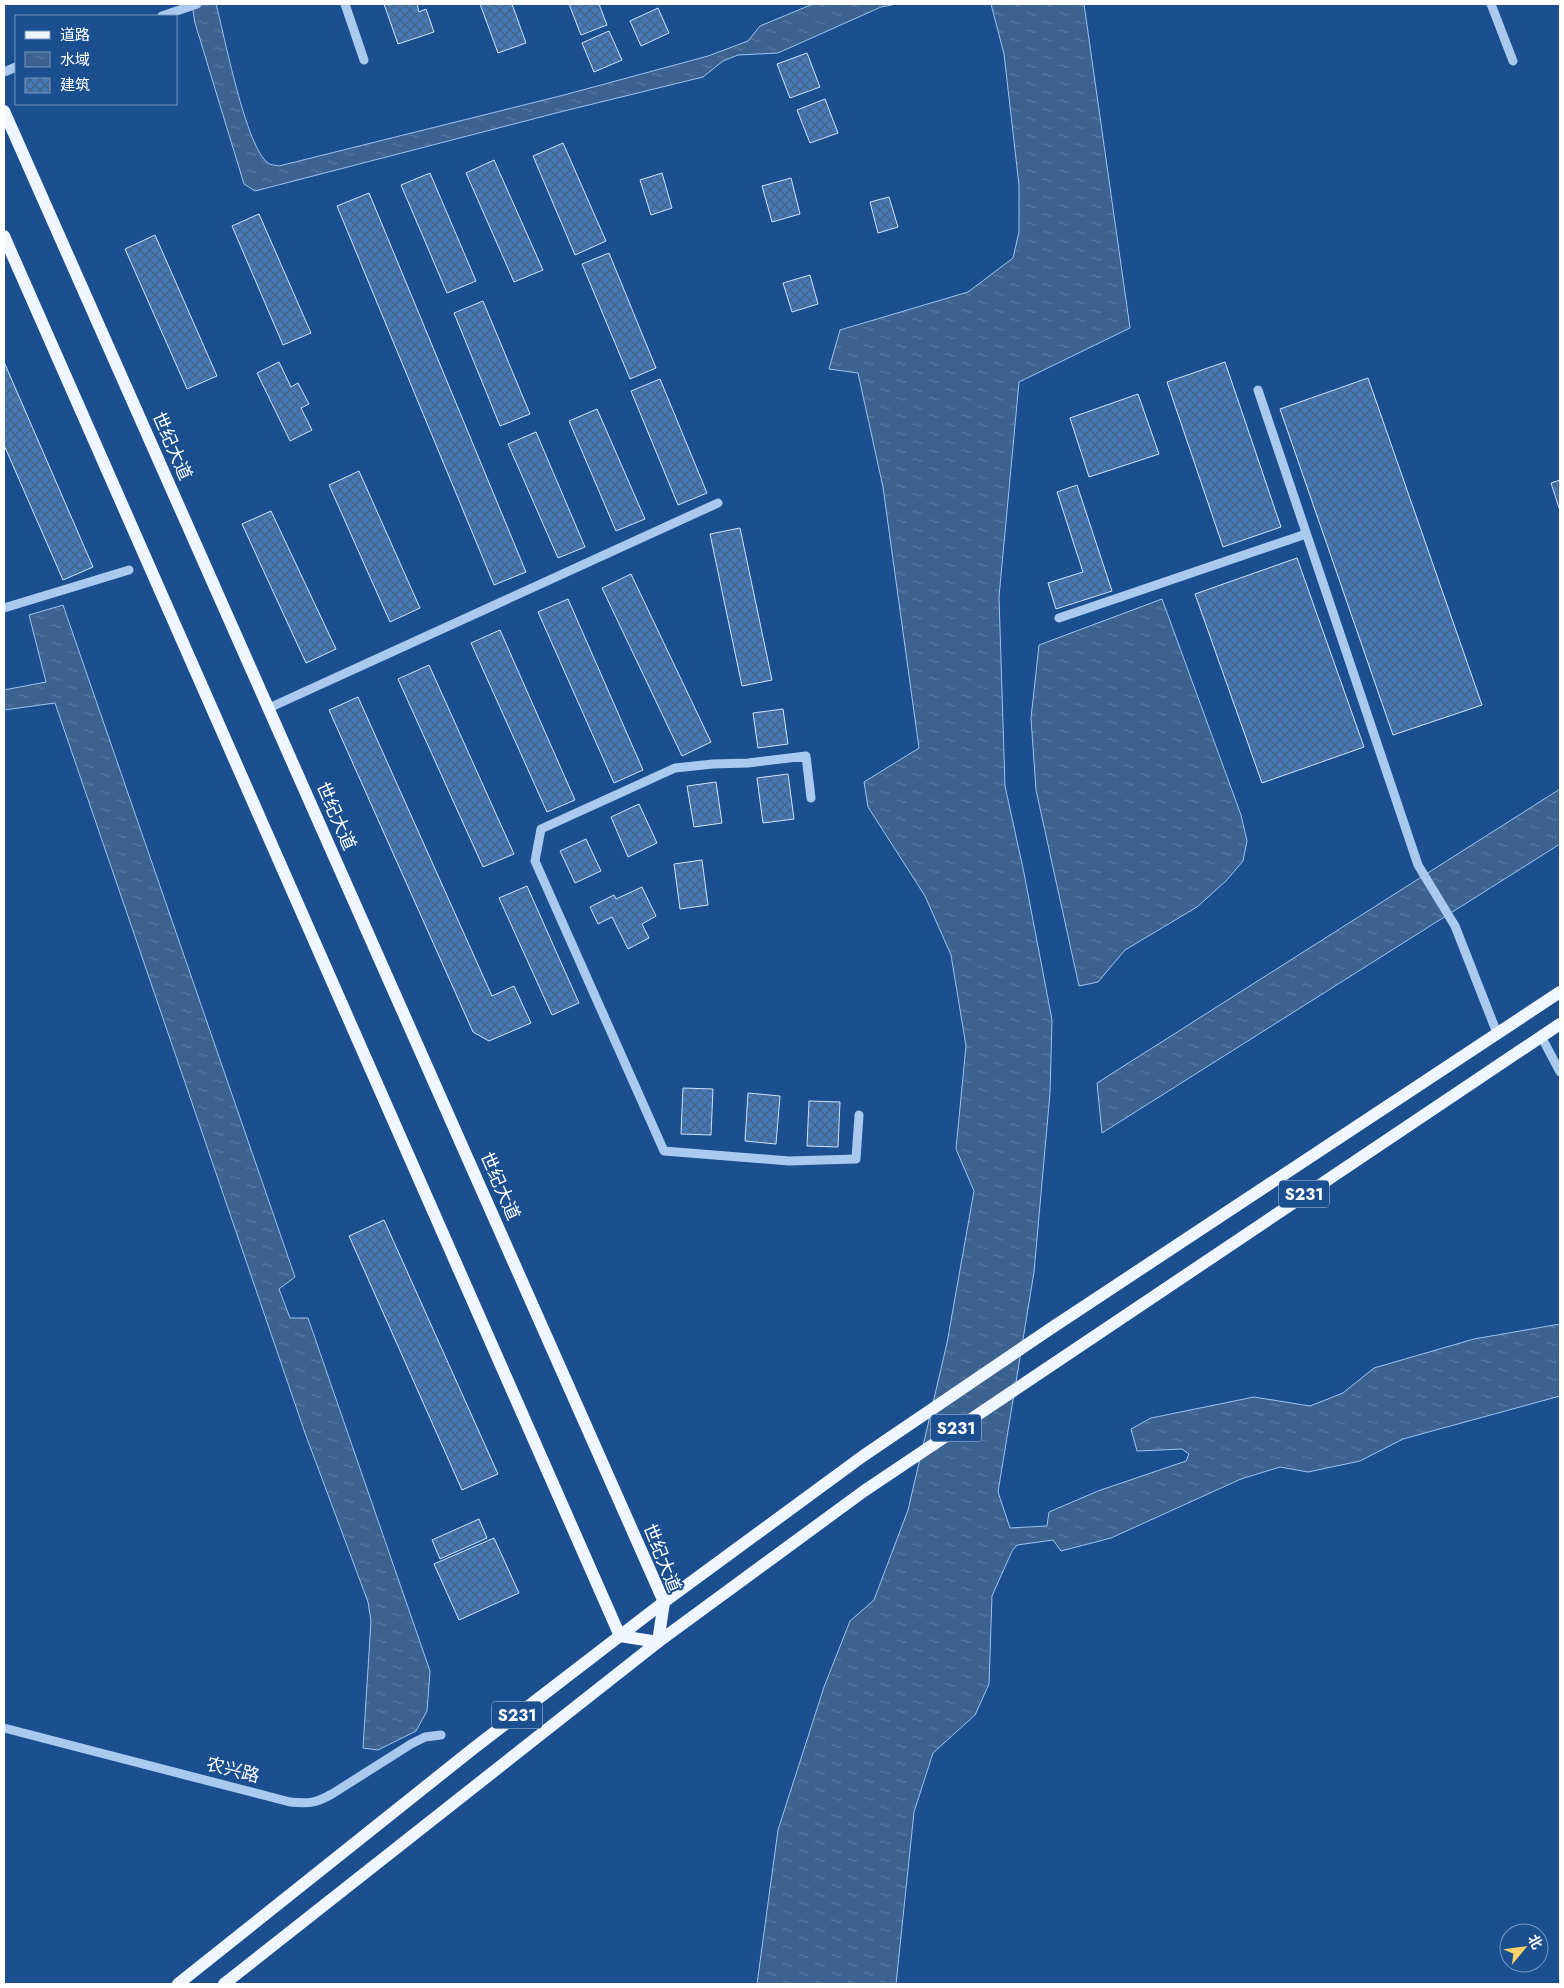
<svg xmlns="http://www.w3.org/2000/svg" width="1564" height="1988" viewBox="0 0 1564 1988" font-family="Jost,'Noto Sans SC',sans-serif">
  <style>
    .water { fill: url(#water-ripples); stroke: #9cc4f0 }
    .building { fill: url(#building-cross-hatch); stroke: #cfe3fa }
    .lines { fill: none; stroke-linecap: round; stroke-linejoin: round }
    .minor { stroke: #a9c9ee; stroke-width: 9 }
    .major { stroke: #f0f6ff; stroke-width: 12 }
    .labels { text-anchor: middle; stroke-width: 4; stroke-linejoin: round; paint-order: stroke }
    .shield { fill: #1b4f8f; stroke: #bbcadd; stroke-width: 1 }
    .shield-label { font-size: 16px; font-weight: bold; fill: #fff }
    .street-label { font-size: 18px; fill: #fff; stroke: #1b4f8f }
  </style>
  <defs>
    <pattern id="water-ripples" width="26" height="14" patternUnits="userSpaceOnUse" patternTransform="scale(1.25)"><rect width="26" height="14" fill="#3c6290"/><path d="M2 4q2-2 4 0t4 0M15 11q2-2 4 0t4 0" fill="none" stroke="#597aa1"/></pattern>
    <pattern id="building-cross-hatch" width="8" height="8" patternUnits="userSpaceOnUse" patternTransform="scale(1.25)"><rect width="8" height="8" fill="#4478b7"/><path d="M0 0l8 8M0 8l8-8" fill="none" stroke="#486282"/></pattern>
  </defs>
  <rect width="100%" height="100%" fill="#1b4f8f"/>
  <g class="water">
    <path d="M192 4H216C224 34 246 148 268 163 270 165 275 165 279 166L564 95 708 56 748 41 760 26 813 4H896L881 7 778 53 738 55 723 61 703 77 564 111 255 191 244 184 195 23Z"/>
    <polygon points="991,4 1084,4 1130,328 1019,382 999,597 1005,786 1024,873 1052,1020 1050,1093 1034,1272 998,1492 1010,1528 1047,1526 1049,1512 1098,1491 1186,1461 1189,1454 1182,1449 1137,1451 1131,1429 1151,1418 1254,1397 1310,1406 1343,1393 1374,1368 1474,1339 1560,1324 1560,1396 1403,1439 1360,1461 1308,1472 1280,1467 1241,1479 1111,1538 1061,1551 1053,1540 1017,1545 1012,1551 992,1596 989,1684 975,1715 933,1753 914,1812 896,1984 757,1984 778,1830 824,1687 850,1621 874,1600 908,1510 947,1343 974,1191 956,1149 966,1046 951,955 925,896 868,807 864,782 919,748 883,487 858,373 829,369 840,330 968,292 1013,258 1019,232 1019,185 1004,54"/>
    <polygon points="1162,599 1241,815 1247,841 1243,861 1226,881 1197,907 1125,950 1098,982 1079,986 1036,790 1031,718 1039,645"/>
    <polygon points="63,605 295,1277 279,1289 290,1318 308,1318 430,1671 427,1711 416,1731 378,1750 363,1748 371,1621 368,1602 305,1433 55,703 4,710 4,690 46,682 29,615"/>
    <polygon points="1560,789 1560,844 1102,1133 1097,1083"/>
  </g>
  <g class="building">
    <polygon points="384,4 417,4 419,12 426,9 434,32 398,44"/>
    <polygon points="480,4 512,4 526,43 498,53"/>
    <polygon points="569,4 599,4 607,25 581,35"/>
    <polygon points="658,8 669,33 641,46 630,21"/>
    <polygon points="609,31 622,60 594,72 582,43"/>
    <polygon points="807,53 820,87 790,98 777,64"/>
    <polygon points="825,99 838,133 810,143 797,110"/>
    <polygon points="563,143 606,241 575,255 533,156"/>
    <polygon points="494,160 543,270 514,282 466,173"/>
    <polygon points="430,173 476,281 447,293 401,185"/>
    <polygon points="662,173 672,208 651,215 640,180"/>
    <polygon points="791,178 800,214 772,222 762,186"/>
    <polygon points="369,193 526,572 494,585 337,206"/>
    <polygon points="889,197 898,227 878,233 870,202"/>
    <polygon points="259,214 311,333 283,345 232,226"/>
    <polygon points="155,235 217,376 187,389 125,249"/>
    <polygon points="609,253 656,368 630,379 582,264"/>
    <polygon points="810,275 818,304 792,312 783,283"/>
    <polygon points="483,301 530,414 500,426 454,313"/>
    <polygon points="4,362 93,567 63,580 4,445"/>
    <polygon points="279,362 291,387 298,383 309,404 301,408 312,430 290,441 257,373"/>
    <polygon points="1225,362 1281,527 1223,547 1167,382"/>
    <polygon points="1368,378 1482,705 1393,735 1280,409"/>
    <polygon points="660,379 707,493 678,505 631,391"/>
    <polygon points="1138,394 1159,454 1089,477 1070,418"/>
    <polygon points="597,409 645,519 616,531 569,421"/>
    <polygon points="536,432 585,547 558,558 508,444"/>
    <polygon points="359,471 420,608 390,622 329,485"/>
    <polygon points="1560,480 1560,511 1551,483"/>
    <polygon points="1077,485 1112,591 1056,609 1048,583 1083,572 1057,492"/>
    <polygon points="271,511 336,649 306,663 242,524"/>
    <polygon points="740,528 772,680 742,686 710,534"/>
    <polygon points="1297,558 1364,747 1262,783 1195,594"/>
    <polygon points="631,574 711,742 682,756 602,588"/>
    <polygon points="568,599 643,770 614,783 538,612"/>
    <polygon points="500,630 575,800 547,812 471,643"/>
    <polygon points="429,665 514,854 483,867 398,679"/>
    <polygon points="358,697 492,996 514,986 531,1023 489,1041 473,1032 329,710"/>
    <polygon points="783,709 788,744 758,748 753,713"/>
    <polygon points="788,774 794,819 763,823 757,778"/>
    <polygon points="716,782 722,823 694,827 687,786"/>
    <polygon points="639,804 657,843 628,857 611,817"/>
    <polygon points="586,839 601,871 575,883 560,851"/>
    <polygon points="702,860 708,905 680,909 674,864"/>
    <polygon points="527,886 579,1003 552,1015 499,898"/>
    <polygon points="642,887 656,916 642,924 649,938 628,949 612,917 598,924 590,907 614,895 616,899"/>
    <polygon points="683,1088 713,1089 711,1135 681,1134"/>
    <polygon points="748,1093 780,1096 776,1144 745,1141"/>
    <polygon points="809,1101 840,1102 838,1147 807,1146"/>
    <polygon points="384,1220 498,1474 462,1490 349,1236"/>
    <polygon points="479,1519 487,1538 440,1559 432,1540"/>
    <polygon points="494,1538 519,1593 459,1620 434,1564"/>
  </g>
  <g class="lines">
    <g class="minor">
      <polyline points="345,4 364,60"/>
      <polyline points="1491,4 1513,61"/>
      <polyline points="162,16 197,4"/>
      <polyline points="4,72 16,67"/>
      <polyline points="1258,390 1418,865 1455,926 1497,1033"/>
      <polyline points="4,608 129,570"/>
      <polyline points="1059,618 1306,534"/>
      <polyline points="269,708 718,503"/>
      <polyline points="811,798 806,756 748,763 713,764 675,768 541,829 535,861 664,1151 789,1161 856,1159 859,1115"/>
      <polyline points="1541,1036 1560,1072"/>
      <path d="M4 1728 290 1802C309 1804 316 1803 332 1794L411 1744 425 1737 441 1735"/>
    </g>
    <g class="major">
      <polyline points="4,111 664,1602 658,1642 620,1636 4,236"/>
      <polyline points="178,1984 474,1748 664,1602 863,1456 1053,1327 1560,992"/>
      <polyline points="224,1984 658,1642 864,1491 1560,1024"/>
    </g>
  </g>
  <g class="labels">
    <g class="shield">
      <rect x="1279" y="1180.5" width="50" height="27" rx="4"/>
      <rect x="931" y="1414.5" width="50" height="27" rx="4"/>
      <rect x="492" y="1701.5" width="50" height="27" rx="4"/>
    </g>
    <g class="shield-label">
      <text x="1304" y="1200">S231</text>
      <text x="956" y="1434">S231</text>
      <text x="517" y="1721">S231</text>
    </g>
    <g class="street-label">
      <text transform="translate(172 446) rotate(66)" y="6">世纪大道</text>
      <text transform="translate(336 816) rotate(66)" y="6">世纪大道</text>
      <text transform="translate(500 1186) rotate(66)" y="6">世纪大道</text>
      <text transform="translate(662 1558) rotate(68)" y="6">世纪大道</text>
      <text transform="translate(233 1770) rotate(14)" y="6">农兴路</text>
    </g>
  </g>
  <rect width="1564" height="1988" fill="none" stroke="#ffffff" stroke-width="10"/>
  <rect x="15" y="15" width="162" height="90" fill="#1b4f8f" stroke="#7695bc"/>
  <rect x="25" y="31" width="25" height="8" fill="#f0f6ff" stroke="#7695bc"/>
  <text x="60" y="40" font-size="15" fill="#ffffff">道路</text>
  <rect x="25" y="52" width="25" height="15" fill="url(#water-ripples)" stroke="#7695bc"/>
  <text x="60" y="65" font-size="15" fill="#ffffff">水域</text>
  <rect x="25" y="78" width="25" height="15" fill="url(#building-cross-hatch)" stroke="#7695bc"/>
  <text x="60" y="90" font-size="15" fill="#ffffff">建筑</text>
  <g transform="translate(1524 1948) rotate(61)"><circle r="24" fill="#1b4f8f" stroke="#7695bc"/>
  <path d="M0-4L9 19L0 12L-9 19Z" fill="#ffd166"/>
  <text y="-8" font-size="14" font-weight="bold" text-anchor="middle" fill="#ffffff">北</text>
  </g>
</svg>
